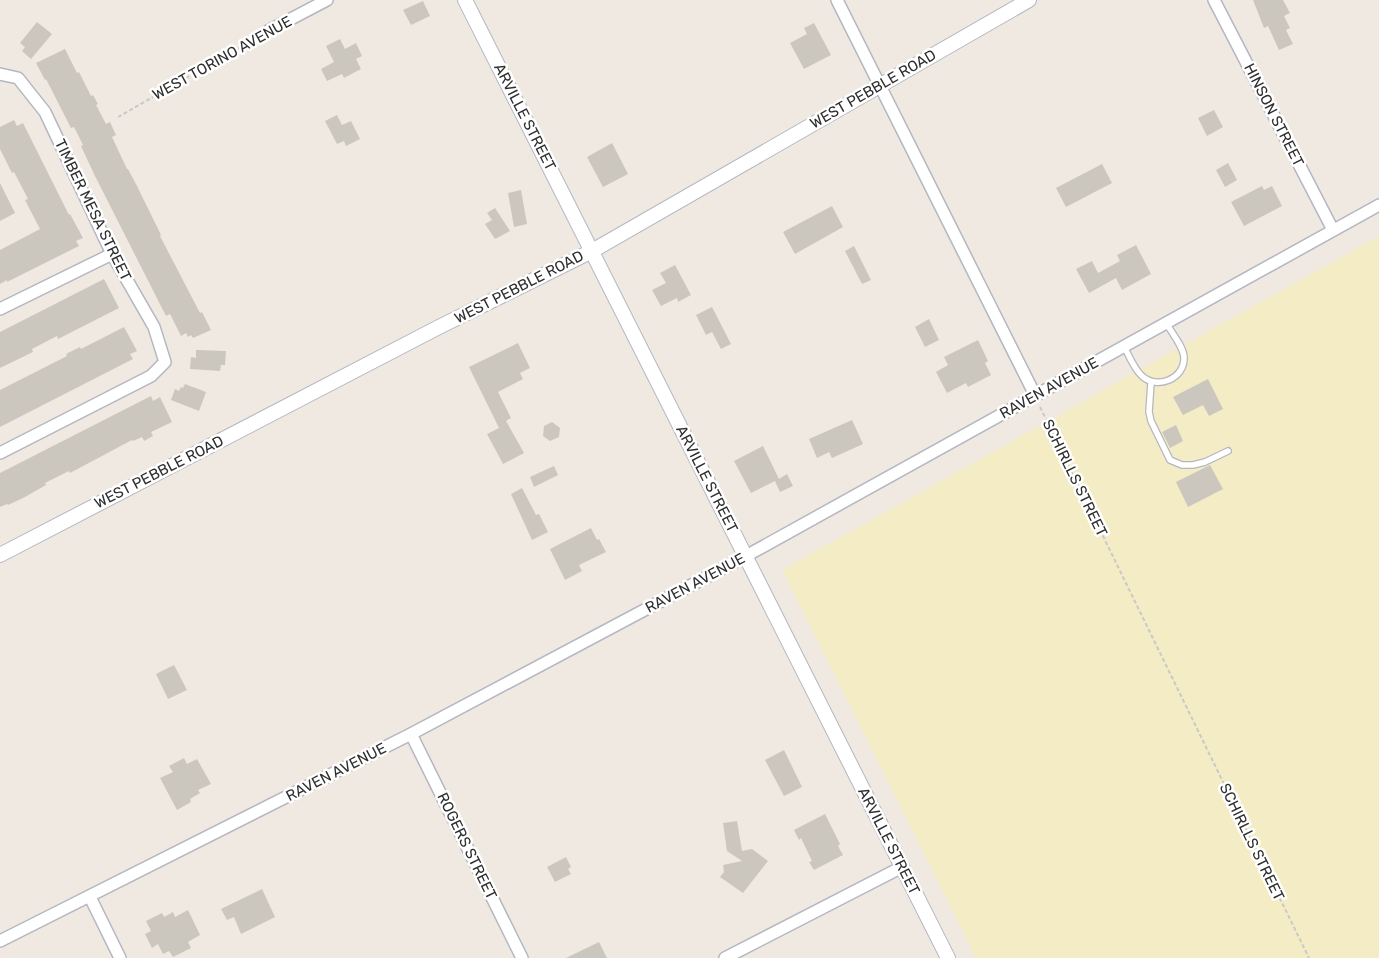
<svg xmlns="http://www.w3.org/2000/svg" width="1379" height="958" viewBox="0 0 1379 958" font-family="Rubik,sans-serif">
  <style>
    .sand { fill: #f3ecc5 }
    .building { fill: #cbc7bf }
    .lines { fill: none; stroke-linecap: round; stroke-linejoin: round }
    .service-casing { stroke: #b4b7c1; stroke-width: 8 }
    .minor-casing { stroke: #b4b7c1; stroke-width: 14 }
    .tertiary-casing { stroke: #b4b7c1; stroke-width: 16 }
    .path { stroke: #c9c9c9; stroke-width: 2; stroke-dasharray: 4 2.5; stroke-linecap: butt }
    .service { stroke: #fff; stroke-width: 5.5 }
    .minor { stroke: #fff; stroke-width: 11 }
    .tertiary { stroke: #fff; stroke-width: 14 }
    .labels { text-anchor: middle; stroke-width: 5; stroke-linejoin: round; paint-order: stroke }
    .street-label { font-size: 15px; fill: #2e2e2e; stroke: #fff }
  </style>
  <rect width="100%" height="100%" fill="#efe9e1"/>
  <polygon class="sand" points="1379,236 1379,958 976,958 782,570"/>
  <g class="building">
    <polygon points="1253,0 1283,0 1290,13 1284,16 1290,28 1286,30 1293,44 1279,50 1268,26 1264,28"/>
    <polygon points="423,1 430,16 411,25 403,10"/>
    <polygon points="37,22 52,34 31,59 22,51 25,47 20,43"/>
    <polygon points="814,23 831,55 804,69 790,43 807,34 804,28"/>
    <polygon points="340,39 345,49 356,43 362,56 356,59 361,69 344,78 342,74 327,81 321,69 334,62 326,46"/>
    <polygon points="65,49 77,73 79,72 91,96 93,95 98,104 96,105 106,124 110,122 116,135 112,137 127,169 128,169 137,186 161,235 160,236 200,313 202,312 211,330 193,338 191,335 188,337 186,333 181,336 170,314 166,316 95,176 81,146 83,145 74,127 71,128 46,79 45,80 36,63"/>
    <polygon points="1214,110 1223,127 1207,136 1198,118"/>
    <polygon points="337,115 342,125 351,121 360,139 346,146 344,141 337,144 325,121"/>
    <polygon points="14,120 17,126 23,123 69,215 70,214 83,238 76,241 79,246 7,282 7,280 0,284 0,250 40,229 25,200 28,199 14,172 12,173 0,149 0,127"/>
    <polygon points="612,143 628,174 603,187 587,157"/>
    <polygon points="1228,163 1237,180 1225,187 1216,170"/>
    <polygon points="1102,164 1112,183 1066,207 1056,188"/>
    <polygon points="0,183 15,213 0,221"/>
    <polygon points="1262,186 1264,190 1272,186 1282,206 1244,226 1231,202"/>
    <polygon points="521,190 527,224 514,227 508,193"/>
    <polygon points="832,206 843,227 795,254 783,232"/>
    <polygon points="495,208 510,231 495,239 485,224 492,220 487,213"/>
    <polygon points="1136,245 1151,274 1122,290 1116,278 1089,293 1076,269 1092,261 1098,273 1120,261 1117,255"/>
    <polygon points="854,246 871,280 862,284 845,251"/>
    <polygon points="675,265 691,295 678,302 677,298 661,306 652,290 666,283 660,273"/>
    <polygon points="104,279 119,308 58,339 57,336 32,349 33,352 0,368 0,332"/>
    <polygon points="712,307 731,344 721,349 712,332 706,335 696,315"/>
    <polygon points="929,319 939,340 925,347 915,327"/>
    <polygon points="124,327 137,351 130,354 133,359 0,427 0,390 67,356 66,354 80,347 81,349"/>
    <polygon points="978,340 988,361 985,363 991,375 968,387 966,383 947,393 936,372 948,365 944,357"/>
    <polygon points="518,343 530,368 520,373 523,379 498,392 511,418 506,421 524,453 503,464 487,434 499,428 469,367"/>
    <polygon points="196,350 226,351 225,365 221,365 220,371 190,369 191,357 196,358"/>
    <polygon points="1208,379 1223,409 1209,416 1203,405 1183,415 1173,397"/>
    <polygon points="185,384 206,392 199,411 171,400 175,389 179,391 181,387 183,388"/>
    <polygon points="151,396 153,401 160,397 172,422 151,432 153,436 144,441 142,437 133,441 132,440 70,473 69,471 45,483 46,485 25,497 8,505 7,504 0,507 0,473"/>
    <polygon points="852,420 863,444 832,458 829,452 817,458 809,439"/>
    <polygon points="552,422 560,428 559,437 550,441 543,436 544,426"/>
    <polygon points="1176,425 1183,441 1170,448 1162,432"/>
    <polygon points="763,446 779,479 787,474 793,486 780,492 775,481 751,493 734,461"/>
    <polygon points="1210,465 1223,489 1188,507 1176,482"/>
    <polygon points="554,466 558,475 534,487 530,477"/>
    <polygon points="522,488 536,515 539,514 548,532 532,540 511,494"/>
    <polygon points="591,528 597,540 599,539 606,552 579,565 582,571 565,580 550,549"/>
    <polygon points="174,665 187,690 168,699 156,674"/>
    <polygon points="784,750 802,787 784,796 765,760"/>
    <polygon points="184,758 187,764 197,759 211,784 198,790 200,793 190,799 191,802 177,810 160,778 173,772 169,766"/>
    <polygon points="825,814 840,844 838,846 843,855 814,870 809,862 812,861 801,838 799,840 794,830"/>
    <polygon points="737,821 742,851 752,849 768,861 743,893 720,877 724,872 723,865 742,861 727,851 723,823"/>
    <polygon points="566,857 571,867 568,869 571,874 555,882 547,867"/>
    <polygon points="262,889 275,917 241,934 234,917 227,920 221,909"/>
    <polygon points="188,910 200,935 188,942 191,948 173,957 169,951 163,954 158,944 152,948 145,934 151,931 146,921 162,913 164,917 173,912 175,917"/>
    <polygon points="599,942 607,958 566,958"/>
  </g>
  <g class="lines">
    <g class="service-casing">
      <g id="service">
        <path d="M1124 346C1129 356 1134 369 1142 376 1157 390 1185 379 1184 357 1183 346 1172 333 1166 323"/>
        <polyline points="1151,382 1149,412 1151,421 1170,460 1182,465 1193,465 1205,462 1228,451"/>
      </g>
    </g>
    <g class="minor-casing">
      <g id="minor">
        <polyline points="837,0 1035,395"/>
        <polyline points="1214,0 1333,230"/>
        <polyline points="268,31 327,0"/>
        <polyline points="0,74 18,78 45,112 112,254 154,327 165,362 151,376 0,453"/>
        <polyline points="0,309 112,254"/>
        <polyline points="411,734 522,958"/>
        <polyline points="90,897 120,958"/>
        <polyline points="0,941 411,734 746,556 1379,205"/>
        <polyline points="725,958 902,867"/>
      </g>
    </g>
    <g class="tertiary-casing">
      <g id="tertiary">
        <polyline points="465,0 948,958"/>
        <polyline points="0,555 437,328 592,251 1029,0"/>
      </g>
    </g>
    <g class="path">
      <polyline points="118,117 258,37"/>
      <polyline points="1040,407 1309,958"/>
    </g>
    <use href="#service" class="service"/>
    <use href="#minor" class="minor"/>
    <use href="#tertiary" class="tertiary"/>
  </g>
  <g class="labels">
    <g class="street-label">
      <text transform="translate(222 58) rotate(-29)" y="5">WEST TORINO AVENUE</text>
      <text transform="translate(873 89) rotate(-30)" y="5">WEST PEBBLE ROAD</text>
      <text transform="translate(1274 115) rotate(63)" y="5">HINSON STREET</text>
      <text transform="translate(525 117) rotate(63)" y="5">ARVILLE STREET</text>
      <text transform="translate(93 210) rotate(64)" y="5">TIMBER MESA STREET</text>
      <text transform="translate(519 287) rotate(-27)" y="5">WEST PEBBLE ROAD</text>
      <text transform="translate(1049 388) rotate(-29)" y="5">RAVEN AVENUE</text>
      <text transform="translate(159 472) rotate(-27)" y="5">WEST PEBBLE ROAD</text>
      <text transform="translate(1075 478) rotate(64)" y="5">SCHIRLLS STREET</text>
      <text transform="translate(707 479) rotate(63)" y="5">ARVILLE STREET</text>
      <text transform="translate(695 583) rotate(-28)" y="5">RAVEN AVENUE</text>
      <text transform="translate(336 772) rotate(-27)" y="5">RAVEN AVENUE</text>
      <text transform="translate(889 841) rotate(63)" y="5">ARVILLE STREET</text>
      <text transform="translate(1252 842) rotate(64)" y="5">SCHIRLLS STREET</text>
      <text transform="translate(467 846) rotate(64)" y="5">ROGERS STREET</text>
    </g>
  </g>
</svg>
